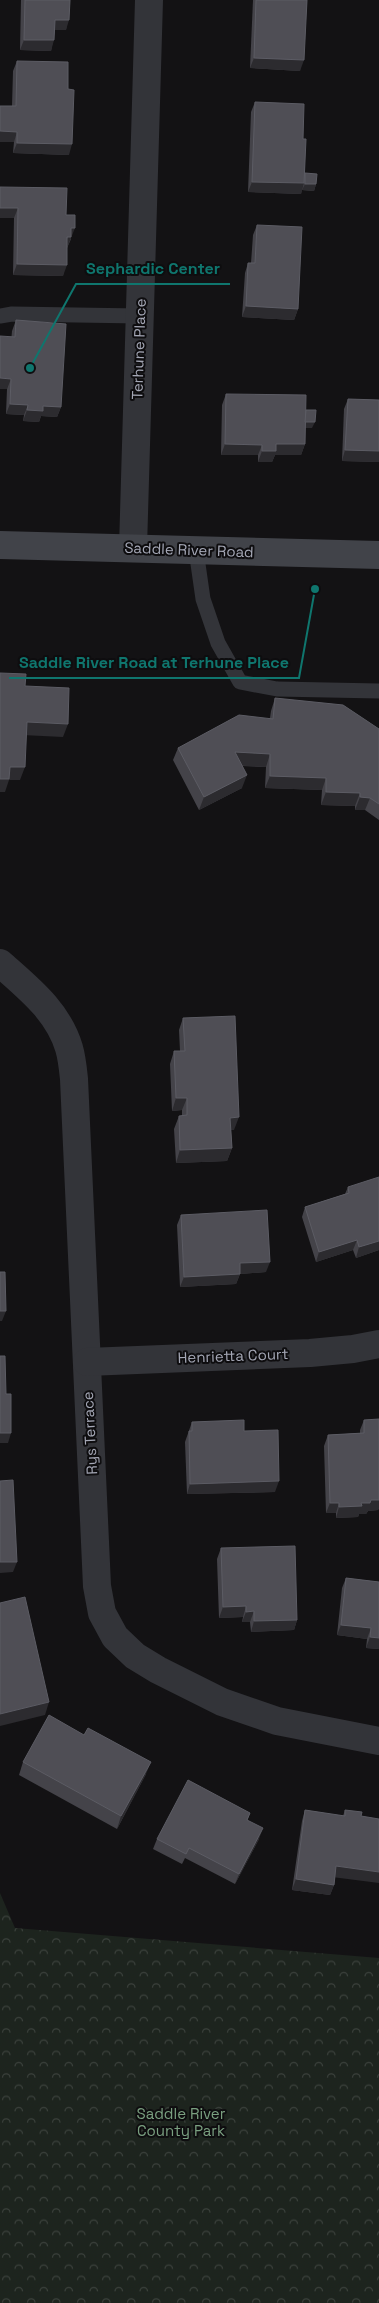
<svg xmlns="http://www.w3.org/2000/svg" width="379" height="2303" viewBox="0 0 379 2303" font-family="'Space Grotesk',sans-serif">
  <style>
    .park { fill: url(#park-crowns) }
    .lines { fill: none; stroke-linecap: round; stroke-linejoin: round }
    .lane { stroke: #333439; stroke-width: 15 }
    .street { stroke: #333439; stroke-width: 28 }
    .secondary { stroke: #414349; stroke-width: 28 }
    .wall { fill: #444349 }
    .shaded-wall { fill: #2c2b2f }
    .building { fill: #4f4e55; stroke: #5c5c64 }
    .labels { text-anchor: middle; stroke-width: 4; stroke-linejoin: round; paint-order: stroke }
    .street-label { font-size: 15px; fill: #a4a7b5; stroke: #0e0d0f }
    .park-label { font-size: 15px; fill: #7aa080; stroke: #0e0d0f }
    .leader { fill: none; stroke: #0f766e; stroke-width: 2 }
    .callout-dot { fill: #0f766e; stroke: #0e0d0f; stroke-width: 2 }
    .callout-label { font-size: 16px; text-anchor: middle; font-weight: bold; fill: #0f766e; stroke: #0e0d0f; stroke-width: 4; stroke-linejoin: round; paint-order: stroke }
  </style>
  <defs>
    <pattern id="park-crowns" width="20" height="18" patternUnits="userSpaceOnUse" patternTransform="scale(1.25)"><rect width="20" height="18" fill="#1d241e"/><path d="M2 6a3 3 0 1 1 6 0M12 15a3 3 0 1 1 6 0" fill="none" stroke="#3b413c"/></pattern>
  </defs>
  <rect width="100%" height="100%" fill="#131214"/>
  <polygon class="park" points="0,1893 15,1928 379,1958 379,2303 0,2303"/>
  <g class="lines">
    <g class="lane">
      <polyline points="0,316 12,314 140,316"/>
      <polyline points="196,550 203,599 218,643 240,682 277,689 379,691"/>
    </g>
    <g class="street">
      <polyline points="133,548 149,0"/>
      <path d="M0 963C28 988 58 1011 69 1048 72 1058 73 1069 74 1079L97 1586 102 1613 115 1637 135 1656 158 1670 222 1702 277 1721 379 1741"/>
      <polyline points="87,1362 310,1353 353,1349 379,1344"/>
    </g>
    <polyline class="secondary" points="0,545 379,555"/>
  </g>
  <g class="wall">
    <polygon points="21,0 70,0 66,30 55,30 51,51 20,50"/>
    <polygon points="253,0 307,0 300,71 250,68"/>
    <polygon points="17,61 68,89 69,155 13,153 14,142 0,142 0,106 12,106 13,71"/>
    <polygon points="255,102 303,139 305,173 316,184 314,191 302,190 302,189 301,194 248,192 251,112"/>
    <polygon points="0,187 66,215 71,239 67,248 63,276 13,275 14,218 0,218"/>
    <polygon points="257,225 298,309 294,320 242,317 245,273 248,263 251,263 253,235"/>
    <polygon points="16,320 61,407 57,417 41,416 39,422 23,421 24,415 6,414 7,389 12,331"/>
    <polygon points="226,394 306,412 312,428 305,428 305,444 301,455 275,455 272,462 258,462 258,455 221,455 222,405"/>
    <polygon points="348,399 379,400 379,462 342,461 344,409"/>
    <polygon points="275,698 379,729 379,820 365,810 355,810 355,806 321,805 322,790 265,788 266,767 242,766 242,788 199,810 173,760 178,748 270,718 271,711"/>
    <polygon points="183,1018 234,1130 231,1130 232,1148 227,1161 176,1163 174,1129 179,1116 182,1116 182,1110 172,1111 170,1064 174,1051 180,1051 179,1030"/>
    <polygon points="348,1187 379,1250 356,1258 353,1250 316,1262 302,1217 305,1207 345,1194"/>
    <polygon points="181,1215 266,1272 240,1274 236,1284 180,1287 177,1225"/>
    <polygon points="379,1419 379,1508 378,1510 368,1511 366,1514 359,1514 358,1517 336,1518 336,1513 326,1513 324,1446 328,1435 360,1433 360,1430 364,1420"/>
    <polygon points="192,1422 244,1431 275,1492 187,1494 185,1442"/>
    <polygon points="221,1548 297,1620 294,1630 251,1632 250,1622 242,1622 243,1617 219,1618 217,1559"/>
    <polygon points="346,1578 379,1582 379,1649 366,1648 367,1639 337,1635 342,1588"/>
    <polygon points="23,1762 146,1774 117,1829 19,1775"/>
    <polygon points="305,1810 343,1816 345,1810 361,1816 335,1877 334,1885 330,1895 292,1890 302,1821"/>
    <polygon points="250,1813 247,1821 259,1839 235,1884 185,1858 182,1864 153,1849 157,1839"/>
  </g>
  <g class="shaded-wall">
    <polygon points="55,20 69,20 66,30 51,30"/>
    <polygon points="24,40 54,40 51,51 20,50"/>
    <polygon points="254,58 304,60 300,71 250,68"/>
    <polygon points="0,131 17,132 14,142 0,142"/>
    <polygon points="17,143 72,144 69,155 13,153"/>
    <polygon points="252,182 304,183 301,194 248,192"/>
    <polygon points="305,184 316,184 314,191 302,190"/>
    <polygon points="0,208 18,208 14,218 0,218"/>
    <polygon points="71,228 75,228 67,248 64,248"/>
    <polygon points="17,264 67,265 63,276 13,275"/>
    <polygon points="246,306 298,309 294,320 242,317"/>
    <polygon points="0,378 11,379 7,389 0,389"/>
    <polygon points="10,404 28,405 24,415 6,414"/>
    <polygon points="43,406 61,407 57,417 41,416 39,422 23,421 27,410"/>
    <polygon points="305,422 315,422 312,428 303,428"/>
    <polygon points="225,444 262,445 258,455 221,455"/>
    <polygon points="276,444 305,444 301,455 275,455 272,462 258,462 262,451"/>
    <polygon points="345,450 379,451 379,462 342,461"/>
    <polygon points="27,722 68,724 63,737 22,735"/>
    <polygon points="235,752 270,754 266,767 230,765"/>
    <polygon points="10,767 25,767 20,780 9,780 5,792 0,792 0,779"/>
    <polygon points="247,775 242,788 199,810 204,797"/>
    <polygon points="270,776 326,778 322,790 265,788"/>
    <polygon points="326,792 360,793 355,806 321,805"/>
    <polygon points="360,797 370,798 365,810 355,810"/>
    <polygon points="176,1098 187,1098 182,1110 172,1111"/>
    <polygon points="239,1117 234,1130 226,1130 230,1118"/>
    <polygon points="232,1148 227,1161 176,1163 180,1150"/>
    <polygon points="357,1240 353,1250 316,1262 319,1252"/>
    <polygon points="379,1241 379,1250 356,1258 359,1247"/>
    <polygon points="270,1262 266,1272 240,1274 236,1284 180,1287 184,1277 240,1263"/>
    <polygon points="0,1311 6,1311 2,1321 0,1321"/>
    <polygon points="0,1433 11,1433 8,1443 0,1443"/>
    <polygon points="279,1481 275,1492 187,1494 190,1484"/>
    <polygon points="371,1500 379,1500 379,1508 378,1510 368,1511 366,1514 359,1514 358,1517 336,1518 339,1507"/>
    <polygon points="330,1503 339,1503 336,1513 326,1513"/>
    <polygon points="0,1562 17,1562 13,1572 0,1573"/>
    <polygon points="246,1606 243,1617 219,1618 223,1607"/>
    <polygon points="254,1611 250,1622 242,1622 246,1612"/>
    <polygon points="297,1620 294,1630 251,1632 254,1621"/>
    <polygon points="341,1625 371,1628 367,1639 337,1635"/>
    <polygon points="370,1637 379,1638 379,1649 366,1648"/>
    <polygon points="49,1702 45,1715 0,1726 0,1714"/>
    <polygon points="151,1762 146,1774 117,1829 121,1816"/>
    <polygon points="263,1828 259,1839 235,1884 239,1874"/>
    <polygon points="336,1866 379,1872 379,1883 332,1877"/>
    <polygon points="296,1879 334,1885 330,1895 292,1890"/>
  </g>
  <g class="building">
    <polygon points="25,0 70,0 69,20 55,20 54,40 24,40"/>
    <polygon points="256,0 307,0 304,60 254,58"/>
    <polygon points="17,61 68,62 68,89 74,90 72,144 17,143 17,132 0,131 0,106 16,106"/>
    <polygon points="255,102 304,104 303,139 306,139 304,183 252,182"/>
    <polygon points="305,173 317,174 316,184 305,184"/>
    <polygon points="0,187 67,188 66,215 75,215 75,228 71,228 71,237 67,237 67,265 17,264 18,208 0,208"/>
    <polygon points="257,225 302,227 298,309 246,306 248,263 255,263"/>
    <polygon points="16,320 66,324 61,407 43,406 43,411 27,410 28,405 10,404 11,379 0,378 0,336 15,337"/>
    <polygon points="226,394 306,395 305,444 276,444 276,451 262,451 262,445 225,444"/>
    <polygon points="348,399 379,400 379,451 345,450"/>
    <polygon points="306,410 316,410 315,422 305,422"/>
    <polygon points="0,673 26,674 25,686 69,688 68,724 27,722 25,767 10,767 9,779 0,779"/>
    <polygon points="275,698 343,705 379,729 379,804 370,798 360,797 360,793 326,792 326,778 270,776 270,754 235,752 247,775 204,797 178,748 239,715 273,719"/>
    <polygon points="235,1016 239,1117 230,1118 232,1148 180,1150 179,1116 187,1115 187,1098 176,1098 174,1051 185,1051 183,1018"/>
    <polygon points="379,1177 379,1241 359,1247 357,1240 319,1252 305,1207 349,1193 348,1187"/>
    <polygon points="267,1210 270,1262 240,1263 240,1274 184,1277 181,1215"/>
    <polygon points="0,1272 5,1272 6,1311 0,1311"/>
    <polygon points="0,1356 5,1356 6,1394 11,1394 11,1433 0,1433"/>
    <polygon points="379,1419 379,1500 371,1500 370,1503 361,1503 362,1506 339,1507 339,1503 330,1503 328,1435 364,1433 364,1420"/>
    <polygon points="244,1420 244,1431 278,1430 279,1481 190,1484 189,1431 192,1431 192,1422"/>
    <polygon points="13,1480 17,1562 0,1562 0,1481"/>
    <polygon points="295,1546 297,1620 254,1621 254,1611 246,1612 246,1606 223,1607 221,1548"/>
    <polygon points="346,1578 379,1582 379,1638 370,1637 371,1628 341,1625"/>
    <polygon points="25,1597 49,1702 0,1714 0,1603"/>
    <polygon points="49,1715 84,1735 88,1728 151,1762 121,1816 23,1762"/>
    <polygon points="188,1780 250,1813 247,1820 263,1828 239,1874 189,1848 186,1854 157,1839"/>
    <polygon points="305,1810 345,1816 345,1810 362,1812 361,1816 379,1819 379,1872 336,1866 334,1885 296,1879"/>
  </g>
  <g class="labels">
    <g class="street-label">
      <text transform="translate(139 349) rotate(-88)" y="5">Terhune Place</text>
      <text transform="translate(189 550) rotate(2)" y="5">Saddle River Road</text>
      <text transform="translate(233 1356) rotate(-2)" y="5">Henrietta Court</text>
      <text transform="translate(90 1433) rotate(-93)" y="5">Rys Terrace</text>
    </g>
    <g class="park-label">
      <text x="181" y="2119">Saddle River<tspan x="181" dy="17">County Park</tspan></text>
    </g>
  </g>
  <path class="leader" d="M30 368L76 284H230M315 589L299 678H9"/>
  <g class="callout-dot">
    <circle cx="30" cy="368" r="5"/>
    <circle cx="315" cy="589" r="5"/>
  </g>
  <g class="callout-label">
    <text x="153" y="274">Sephardic Center</text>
    <text x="154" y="668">Saddle River Road at Terhune Place</text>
  </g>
</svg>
